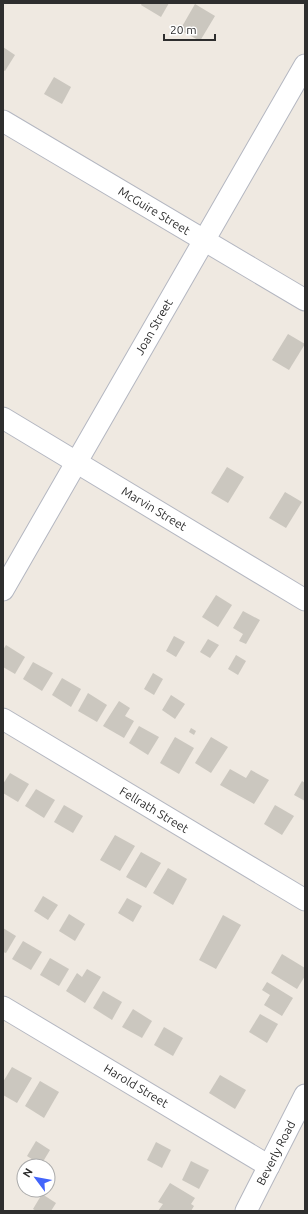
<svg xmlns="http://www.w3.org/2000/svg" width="308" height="1214" viewBox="0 0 308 1214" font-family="Ubuntu,sans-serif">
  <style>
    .building { fill: #cbc7bf }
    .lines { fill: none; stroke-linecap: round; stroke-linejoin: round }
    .minor-casing { stroke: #b4b7c1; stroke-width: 23 }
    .minor { stroke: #fff; stroke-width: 21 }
    .labels { text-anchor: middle; stroke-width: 4; stroke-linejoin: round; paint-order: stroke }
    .street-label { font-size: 12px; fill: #2e2e2e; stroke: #fff }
  </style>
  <rect width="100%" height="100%" fill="#efe9e1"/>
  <g class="building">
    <polygon points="142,3 169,3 161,17 141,5"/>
    <polygon points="195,4 215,16 200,41 180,30"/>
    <polygon points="3,47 15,55 5,71 3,70"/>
    <polygon points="54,77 71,87 62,104 44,94"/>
    <polygon points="288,334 305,344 289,370 272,360"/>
    <polygon points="227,467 244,477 228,503 211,493"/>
    <polygon points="285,492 302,502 286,528 269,518"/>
    <polygon points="216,595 232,605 218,627 202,617"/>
    <polygon points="243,611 260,620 246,644 239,641 243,634 233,628"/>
    <polygon points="174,636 185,642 176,657 166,651"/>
    <polygon points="208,639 219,645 210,658 200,652"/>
    <polygon points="6,645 25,657 15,674 3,667 3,650"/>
    <polygon points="236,655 246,661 238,675 228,669"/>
    <polygon points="33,662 53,673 42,691 23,679"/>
    <polygon points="153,673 163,679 154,695 144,689"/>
    <polygon points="62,678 81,689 71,707 52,695"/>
    <polygon points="88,693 107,705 97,722 78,711"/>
    <polygon points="171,695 185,704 175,719 162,710"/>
    <polygon points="119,701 130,708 125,716 134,721 124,738 103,726"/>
    <polygon points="139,726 159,737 148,755 129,743"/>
    <polygon points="191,728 196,731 194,735 189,732"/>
    <polygon points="175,737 194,748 179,774 160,763"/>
    <polygon points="211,737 228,747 211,773 195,763"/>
    <polygon points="230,769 246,778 251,770 269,780 254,804 220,785"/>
    <polygon points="10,773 29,784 18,802 3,793 3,784"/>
    <polygon points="302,781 305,783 305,801 294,795"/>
    <polygon points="36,789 55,800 44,818 25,806"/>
    <polygon points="64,805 83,816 73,833 54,822"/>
    <polygon points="275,805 294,816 282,835 264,824"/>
    <polygon points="115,835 135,846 120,871 100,860"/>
    <polygon points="141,852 161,863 146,888 126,877"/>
    <polygon points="168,868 187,879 173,905 153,893"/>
    <polygon points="43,896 58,905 48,920 34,911"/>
    <polygon points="127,898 142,906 133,922 118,913"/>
    <polygon points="69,914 85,924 75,941 59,931"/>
    <polygon points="223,915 241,925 216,969 199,960"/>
    <polygon points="3,928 16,936 6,953 3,952"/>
    <polygon points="23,941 42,952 31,970 12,959"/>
    <polygon points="282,954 305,968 305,976 297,989 271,973"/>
    <polygon points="50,958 69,969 59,986 40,975"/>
    <polygon points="87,969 101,977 85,1003 66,991 77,973 82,977"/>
    <polygon points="267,982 293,998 282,1016 264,1005 270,995 262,990"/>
    <polygon points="103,991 122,1002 112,1020 93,1008"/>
    <polygon points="133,1009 152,1021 142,1038 122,1027"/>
    <polygon points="260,1014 278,1024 267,1043 249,1032"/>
    <polygon points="164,1027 183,1038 173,1056 154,1045"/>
    <polygon points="12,1067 32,1078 17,1103 3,1095 3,1082"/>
    <polygon points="220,1075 246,1090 235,1109 209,1093"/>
    <polygon points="40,1081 59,1092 44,1118 25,1106"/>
    <polygon points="36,1141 50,1150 41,1165 27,1156"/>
    <polygon points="156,1142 171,1150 162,1168 147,1160"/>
    <polygon points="191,1161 209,1170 199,1189 182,1180"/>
    <polygon points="170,1183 195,1198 191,1204 194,1206 191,1211 158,1211 163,1204 158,1202"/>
    <polygon points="42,1194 56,1203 51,1211 36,1211 33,1209"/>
  </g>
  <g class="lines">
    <g class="minor-casing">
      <g id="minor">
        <polyline points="3,121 305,300"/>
        <polyline points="3,418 305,600"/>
        <polyline points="3,590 305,65"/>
        <polyline points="3,719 305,900"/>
        <polyline points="3,1007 269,1166"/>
        <polyline points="246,1211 305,1095"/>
      </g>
    </g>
    <use href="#minor" class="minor"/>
  </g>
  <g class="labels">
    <g class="street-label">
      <text transform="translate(154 211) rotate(31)" y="4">McGuire Street</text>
      <text transform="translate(154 327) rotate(-60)" y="4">Joan Street</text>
      <text transform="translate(154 509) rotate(31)" y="4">Marvin Street</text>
      <text transform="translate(154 810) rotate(31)" y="4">Fellrath Street</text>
      <text transform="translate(136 1086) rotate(31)" y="4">Harold Street</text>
      <text transform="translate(276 1153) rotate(-63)" y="4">Beverly Road</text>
    </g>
  </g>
  <rect width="308" height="1214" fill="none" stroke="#2e2e2e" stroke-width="8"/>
  <g transform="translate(36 1178) rotate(302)"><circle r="19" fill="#ffffff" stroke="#ababab"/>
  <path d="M0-3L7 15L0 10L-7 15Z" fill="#4264fb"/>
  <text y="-6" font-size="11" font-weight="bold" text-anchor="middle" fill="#2e2e2e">N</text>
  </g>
  <path d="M164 34v6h51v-6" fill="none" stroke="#2e2e2e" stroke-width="2"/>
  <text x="170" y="34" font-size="12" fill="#2e2e2e" stroke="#ffffff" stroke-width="3" paint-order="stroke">20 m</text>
</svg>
